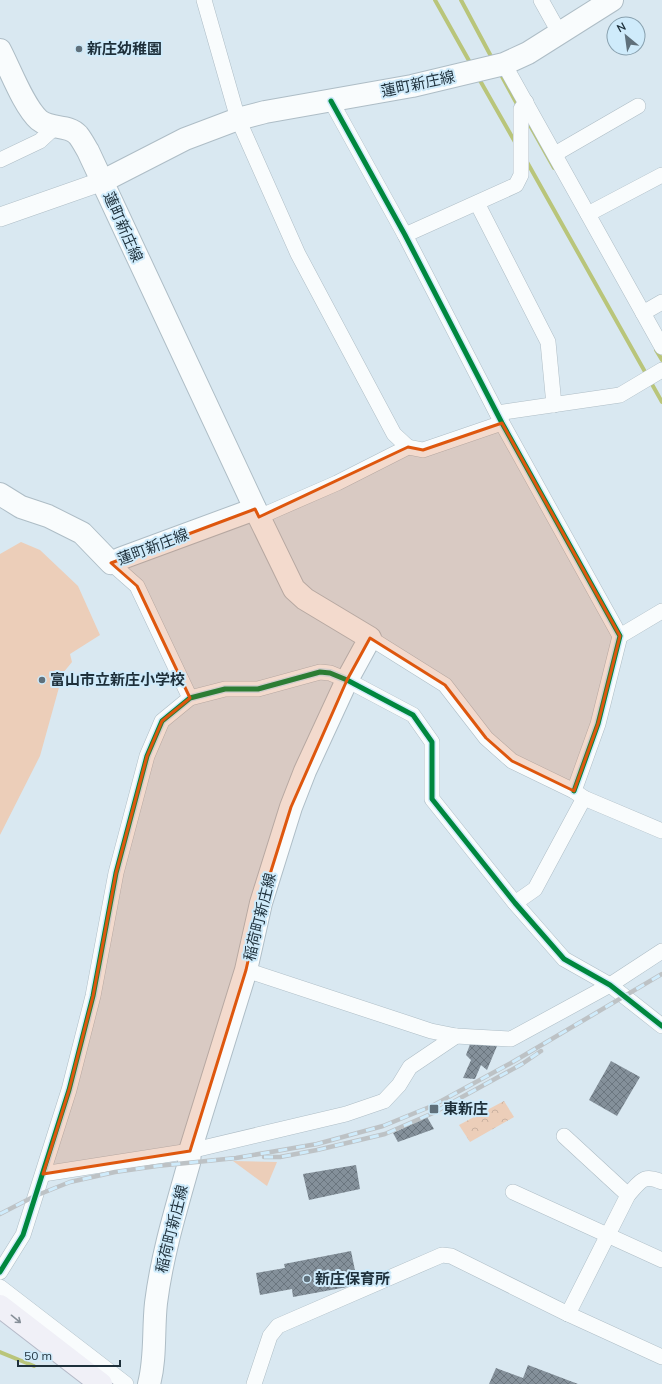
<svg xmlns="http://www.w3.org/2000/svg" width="662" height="1384" viewBox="0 0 662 1384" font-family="Mulish,'Noto Sans JP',sans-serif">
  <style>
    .grass { fill: #ecceb9 }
    .forest { fill: url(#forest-crowns) }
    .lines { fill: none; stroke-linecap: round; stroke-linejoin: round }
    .stream { stroke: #b9c57a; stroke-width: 4 }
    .building { fill: url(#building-cross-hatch) }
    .minor-casing { stroke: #aebdc6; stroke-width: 16 }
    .tertiary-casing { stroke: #aebdc6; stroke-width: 20 }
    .secondary-casing { stroke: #aebdc6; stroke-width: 24 }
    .primary-casing { stroke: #b5bac8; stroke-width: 24 }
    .minor { stroke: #f9fcfd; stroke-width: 15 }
    .tertiary { stroke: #f9fcfd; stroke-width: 19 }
    .secondary { stroke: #f9fcfd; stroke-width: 22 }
    .primary { stroke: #f0f0f7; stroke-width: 22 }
    .rail-casing { stroke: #bdc2c5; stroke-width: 4.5 }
    .rail { stroke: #cfebfb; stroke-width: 3; stroke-dasharray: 9; stroke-linecap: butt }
    .cycleway-casing { stroke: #cfebfb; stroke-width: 8 }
    .cycleway { stroke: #00873e; stroke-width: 5 }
    .oneway { stroke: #879099 }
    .marked { fill: #de570e; fill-opacity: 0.2; stroke: #de570e; stroke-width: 3; stroke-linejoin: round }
    .poi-dot { fill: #5f707b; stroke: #cfebfb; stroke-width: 1.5 }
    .labels { text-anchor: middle; stroke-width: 4; stroke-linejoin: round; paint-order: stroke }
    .poi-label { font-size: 15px; font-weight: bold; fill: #1e303b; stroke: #cfebfb; text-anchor: start }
    .street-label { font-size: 15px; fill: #1e303b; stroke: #cfebfb }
  </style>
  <defs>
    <pattern id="forest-crowns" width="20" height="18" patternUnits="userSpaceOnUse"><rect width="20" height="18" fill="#ecceb9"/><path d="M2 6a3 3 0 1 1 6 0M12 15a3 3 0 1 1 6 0" fill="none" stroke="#cab1a0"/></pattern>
    <pattern id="building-cross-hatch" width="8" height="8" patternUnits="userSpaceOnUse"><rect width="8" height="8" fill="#84909a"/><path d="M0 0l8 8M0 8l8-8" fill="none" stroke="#6b767f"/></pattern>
  </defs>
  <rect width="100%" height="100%" fill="#d9e8f1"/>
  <g class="grass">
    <polygon points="21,542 40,550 78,586 100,635 70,654 72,662 63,673 40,756 0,835 0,554"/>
    <polygon points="233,1161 277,1162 267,1186"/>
  </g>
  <polygon class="forest" points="504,1101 514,1117 470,1142 459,1125"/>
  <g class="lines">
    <g class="stream">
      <polyline points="435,0 472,66"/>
      <polyline points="461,0 493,60"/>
      <polyline points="499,71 518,106"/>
      <polyline points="478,77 515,142"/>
      <polyline points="527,120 554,168"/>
      <polyline points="527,162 662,402"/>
      <polyline points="656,350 662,360"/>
      <polyline points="0,1352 34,1366"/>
    </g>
  </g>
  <g class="building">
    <polygon points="472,1039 497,1046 487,1070 481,1065 475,1079 463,1078 471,1060 466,1055"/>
    <polygon points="611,1061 640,1077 617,1116 589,1100"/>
    <polygon points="427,1117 434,1129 398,1142 393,1133"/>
    <polygon points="356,1165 360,1189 309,1200 303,1174"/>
    <polygon points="351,1251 358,1285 293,1297 292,1289 260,1295 256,1273 285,1268 284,1264"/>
    <polygon points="528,1365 578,1384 489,1384 496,1368 523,1378"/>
  </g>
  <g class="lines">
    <g class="minor-casing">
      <g id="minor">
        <polyline points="204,0 238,119 298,254 394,434 408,447 423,450 502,423"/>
        <polyline points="541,0 560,34"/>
        <polyline points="504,64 662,347"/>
        <polyline points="331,101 405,235 502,423 620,636 598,724 574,791"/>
        <polyline points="555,154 638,106"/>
        <polyline points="0,160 40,141 55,127"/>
        <polyline points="477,203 548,342 554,405"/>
        <polyline points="588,214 662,175"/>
        <polyline points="405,235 516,185 521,175 521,109 526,102"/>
        <polyline points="643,313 662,302"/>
        <polyline points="497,413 620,395 662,370"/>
        <polyline points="259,517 337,483 408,447"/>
        <polyline points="111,563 137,586 190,698"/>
        <polyline points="620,636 662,611"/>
        <polyline points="370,638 445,685 486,738 512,761 574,791 584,798 662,831"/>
        <polyline points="515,903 535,889 584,798"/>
        <polyline points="246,970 431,1031 456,1036 511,1039 610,985 662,951"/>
        <polyline points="564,1136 628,1195"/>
        <polyline points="43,1174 190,1151 346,1114 384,1101 399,1085 410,1067 456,1036"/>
        <polyline points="513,1192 662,1260"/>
        <polyline points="0,1272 23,1235 69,1090 93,996 116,873 147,756 162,721 190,698 225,689 258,689 320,672 330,673 347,680 413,715 432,742 432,799 515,903 564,959 610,985 662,1026"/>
        <polyline points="0,1287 126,1384"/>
        <path d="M568 1314 628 1195C640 1182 643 1173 662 1182"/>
        <polyline points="254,1384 270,1336 278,1326 442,1255 451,1256 568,1314 662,1357"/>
      </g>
    </g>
    <g class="tertiary-casing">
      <polyline id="tertiary" points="0,217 103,181"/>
    </g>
    <g class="secondary-casing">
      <g id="secondary">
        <path d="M0 50C10 69 24 107 39 120 51 130 68 124 78 135 82 140 85 146 88 151L259 517 294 589 305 599 370 638 347 680 305 771 291 807 261 903 246 970 190 1151 189 1163C176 1209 162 1255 156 1303 153 1330 156 1358 149 1384"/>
        <polyline points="103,181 185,139 238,119 265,112 412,86 504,64 528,53 612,0"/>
        <polyline points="0,494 21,507 48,516 82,533 111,563 122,558 255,509"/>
      </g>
    </g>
    <g class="primary-casing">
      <polyline id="primary" points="0,1306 101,1384"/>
    </g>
    <use href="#minor" class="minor"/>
    <use href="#tertiary" class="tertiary"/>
    <use href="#secondary" class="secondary"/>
    <use href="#primary" class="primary"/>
    <g class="rail-casing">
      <g id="rail">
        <polyline points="264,1157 280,1157 317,1150 385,1134 433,1113 522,1064 541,1051"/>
        <polyline points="0,1214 35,1196 70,1182 115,1172 157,1166 236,1158 317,1144 383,1126 432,1106 511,1063 662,974"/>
      </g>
    </g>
    <use href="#rail" class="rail"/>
    <g class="cycleway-casing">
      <g id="cycleway">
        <polyline points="331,101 405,235 502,423 620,636 598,724 574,791"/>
        <polyline points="0,1272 23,1235 69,1090 93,996 116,873 147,756 162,721 190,698 225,689 258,689 320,672 330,673 347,680 413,715 432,742 432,799 515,903 564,959 610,985 662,1026"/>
      </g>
    </g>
    <use href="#cycleway" class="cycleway"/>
  </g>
  <defs><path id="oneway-shaft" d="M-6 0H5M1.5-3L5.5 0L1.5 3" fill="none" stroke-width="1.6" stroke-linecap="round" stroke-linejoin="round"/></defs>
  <use class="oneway" href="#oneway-shaft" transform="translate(16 1319) rotate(39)"/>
  <path class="marked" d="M502 423 620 636 598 724 574 791 512 761 486 738 445 685 370 638 347 680 291 807 261 903 246 970 190 1151 43 1174 69 1090 93 996 116 873 147 756 162 721 190 698 137 586 111 563 255 509 259 517 408 447 423 450Z"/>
  <g class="poi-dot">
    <circle cx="79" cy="49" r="4"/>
    <circle cx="42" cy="680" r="4"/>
    <rect x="429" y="1104" width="10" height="10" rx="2"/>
    <circle cx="307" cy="1279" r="4"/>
  </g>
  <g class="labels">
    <g class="poi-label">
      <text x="87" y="54">新庄幼稚園</text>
      <text x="50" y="685">富山市立新庄小学校</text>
      <text x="443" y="1114">東新庄</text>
      <text x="315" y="1284">新庄保育所</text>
    </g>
    <g class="street-label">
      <text transform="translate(418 84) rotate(-12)" y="5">蓮町新庄線</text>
      <text transform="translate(123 227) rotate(66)" y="5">蓮町新庄線</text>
      <text transform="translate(153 547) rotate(-21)" y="5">蓮町新庄線</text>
      <text transform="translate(260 917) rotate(-76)" y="5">稲荷町新庄線</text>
      <text transform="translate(172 1229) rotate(-76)" y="5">稲荷町新庄線</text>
    </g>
  </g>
  <g transform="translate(626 36) rotate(331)"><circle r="19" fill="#cfebfb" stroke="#88a0ae"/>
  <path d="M0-3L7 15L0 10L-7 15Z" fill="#5f707b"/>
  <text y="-6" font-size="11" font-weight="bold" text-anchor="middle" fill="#1e303b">N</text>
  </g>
  <path d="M18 1360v6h102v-6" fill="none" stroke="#1e303b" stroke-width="2"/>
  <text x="24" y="1360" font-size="12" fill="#1e303b" stroke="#cfebfb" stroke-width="3" paint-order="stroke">50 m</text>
</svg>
